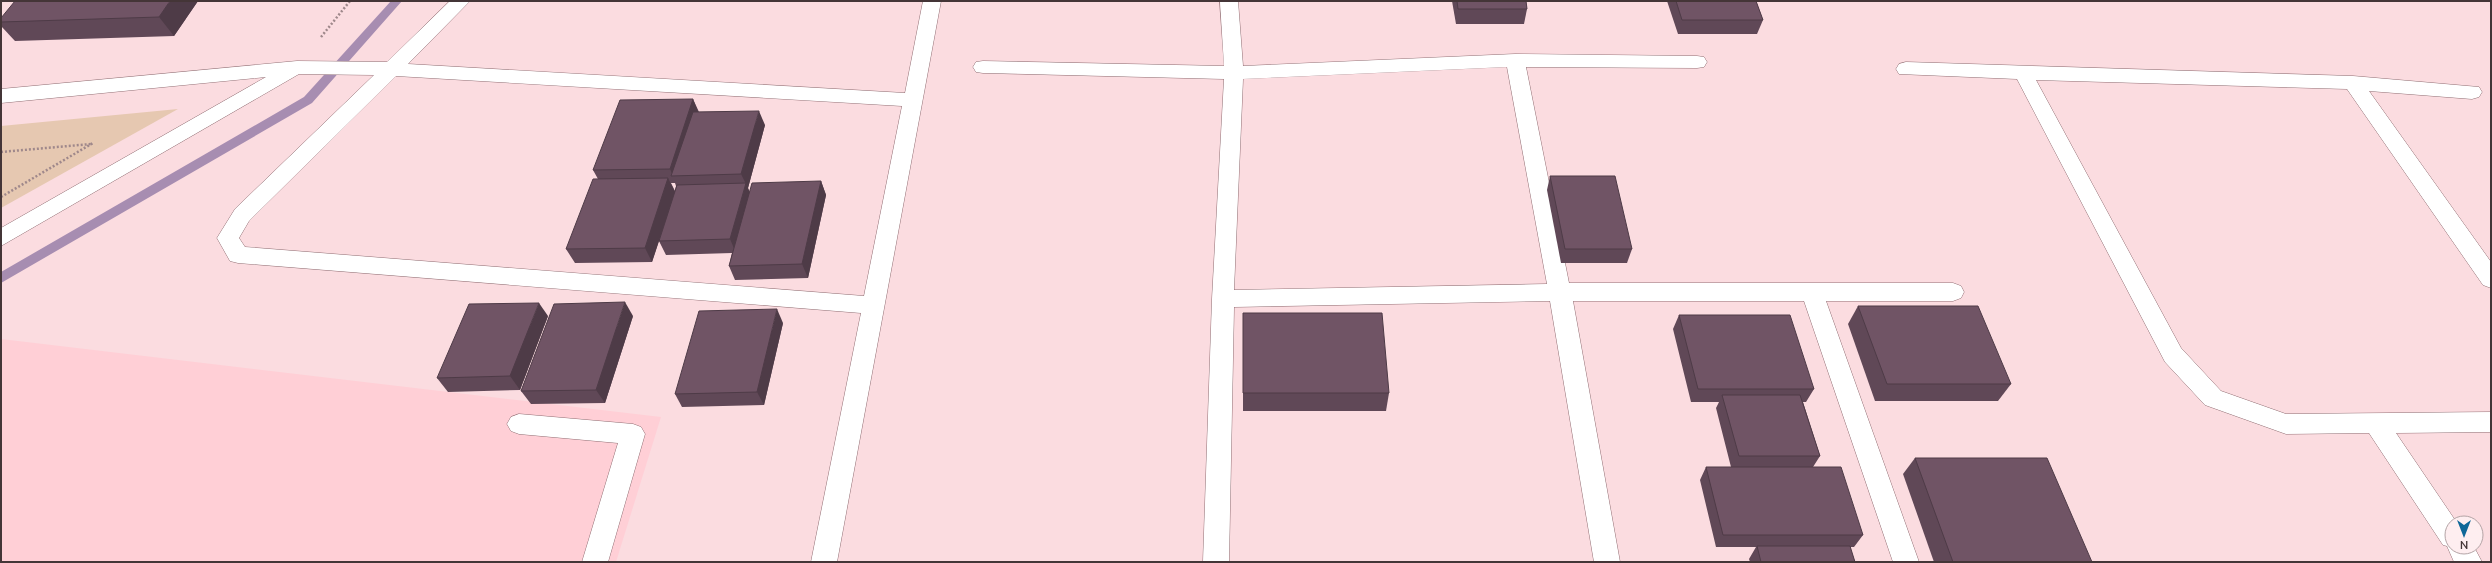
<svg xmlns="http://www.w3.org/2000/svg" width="2492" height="563" viewBox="0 0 2492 563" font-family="Mulish,sans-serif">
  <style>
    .built { fill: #ffcfd6 }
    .green { fill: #e6c8b1 }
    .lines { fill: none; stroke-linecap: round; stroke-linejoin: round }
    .stream { fill: #a78db1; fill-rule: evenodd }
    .minor-casing { stroke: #916f74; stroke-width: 1 }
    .path { stroke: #9f888b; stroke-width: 2.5; stroke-dasharray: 2 2; stroke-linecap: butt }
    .minor { fill: #fff; fill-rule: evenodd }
    .wall { fill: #604857; fill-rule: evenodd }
    .shaded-wall { fill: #4e3b47 }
    .building { fill: #705465; stroke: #4e3b47 }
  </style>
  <rect width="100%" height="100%" fill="#fbdce0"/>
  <polygon class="built" points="1,339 661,417 616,562 1,562"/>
  <polygon class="green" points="178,109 1,208 1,126"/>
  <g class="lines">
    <polygon class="stream" points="391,1 402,1 312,103 1,283 1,272 304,97"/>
    <g class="minor-casing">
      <g id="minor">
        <path d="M450 1H470L408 64 905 93 923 1H941L837 562H811L861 313 238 263 230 261 217 238 235 209 374 75 299 74 1 246V228L266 77 1 103V89L297 61 387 62ZM396 76 902 106 864 296 245 247 239 238 249 221Z"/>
        <path d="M1220 1H1238L1243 66 1515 54 1697 56 1704 57 1707 62 1704 67 1697 68 1526 67 1569 283H1953L1961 286 1964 292 1961 298 1953 301H1826L1919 562H1893L1804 301H1573L1620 562H1594L1550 301 1234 307 1229 562H1203L1212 299 1224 79 983 73 976 72 973 67 976 62 983 61 1224 66ZM1507 67 1547 284 1234 290 1243 79Z"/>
        <polygon points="1906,62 2353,76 2479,87 2482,92 2479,97 2472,99 2369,91 2491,262 2491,288 2483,285 2347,89 2036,80 2181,348 2221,391 2286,414 2491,412 2491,432 2396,433 2457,523 2452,523 2452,547 2474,547 2482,562 2454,562 2447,546 2443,545 2369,433 2286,434 2205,405 2165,362 2017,79 1899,74 1896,69 1899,64"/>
        <polygon points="519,414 633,424 641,427 645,434 608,562 582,562 618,443 519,434 511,431 507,424 511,417"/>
      </g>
    </g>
    <g class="path">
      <polyline points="321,37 350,1"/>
      <polyline points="1,152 91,144"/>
      <polyline points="1,197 93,143"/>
    </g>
    <use href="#minor" class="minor"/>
  </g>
  <g class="wall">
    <polygon points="198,1 174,36 15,41 1,26 1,18"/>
    <polygon points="1452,1 1526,1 1527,9 1524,24 1456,24"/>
    <polygon points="1667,1 1756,1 1763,20 1757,34 1678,34"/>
    <path d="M693 99 699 112 765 125 748 188 749 192 821 181 826 195 808 278 735 280 729 266 732 253 666 255 659 241 652 262 575 263 566 249 598 179 593 170ZM671 183H675L676 186 675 191Z"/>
    <polygon points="1550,176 1632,249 1627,263 1561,263 1547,190"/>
    <polygon points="1858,306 2011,384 1998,401 1875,401 1848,324"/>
    <polygon points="1243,313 1389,393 1386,411 1243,411"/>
    <polygon points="1679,315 1814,389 1806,402 1803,402 1820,456 1813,467 1863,535 1854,547 1850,547 1855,562 1750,562 1749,559 1756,547 1716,547 1700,480 1706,467 1731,467 1716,408 1719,402 1691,402 1673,329"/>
    <polygon points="548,316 520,390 448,392 437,378"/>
    <polygon points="633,316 605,403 531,404 521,391"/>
    <polygon points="783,323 764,405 682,407 675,394"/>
    <polygon points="1915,458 2092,562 1934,562 1903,474"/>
  </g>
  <g class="shaded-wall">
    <polygon points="170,1 198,1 174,36 159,17"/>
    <polygon points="693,99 699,114 673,176 670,169"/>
    <polygon points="759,111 765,125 748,188 752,197 736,253 730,239 746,184 741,174"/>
    <polygon points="668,178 675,192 652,262 645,248"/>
    <polygon points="821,181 826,195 808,278 802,264"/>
    <polygon points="625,302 633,316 605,403 596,390"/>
    <polygon points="539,303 548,316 520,390 510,376"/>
    <polygon points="777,309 783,323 764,405 757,392"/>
  </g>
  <g class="building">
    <polygon points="15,1 170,1 159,17 1,22 1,18"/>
    <polygon points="1457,1 1526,1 1527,9 1458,9"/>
    <polygon points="1676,1 1756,1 1763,20 1682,20"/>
    <polygon points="693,99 670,169 593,170 620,100"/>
    <polygon points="759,111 741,174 671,176 693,112"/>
    <polygon points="1550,176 1615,176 1632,249 1565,249"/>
    <polygon points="668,178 645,248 566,249 593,179"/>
    <polygon points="821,181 802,264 729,266 752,183"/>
    <polygon points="746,183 730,239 659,241 677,185"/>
    <polygon points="625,302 596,390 521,391 554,304"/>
    <polygon points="539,303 510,376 437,378 469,304"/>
    <polygon points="1858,306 1978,306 2011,384 1887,384"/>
    <polygon points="777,309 757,392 675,394 699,311"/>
    <polygon points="1243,313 1382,313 1389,393 1243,393"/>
    <polygon points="1679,315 1790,315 1814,389 1698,389"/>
    <polygon points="1722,395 1800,395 1820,456 1739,456"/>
    <polygon points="1915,458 2047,458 2092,562 1953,562"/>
    <polygon points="1706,467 1841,467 1863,535 1723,535"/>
    <polygon points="1757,546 1850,546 1855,562 1761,562"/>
  </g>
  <rect width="2492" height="563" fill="none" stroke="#443537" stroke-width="4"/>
  <g transform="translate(2464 535) rotate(180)"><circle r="19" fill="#feeef0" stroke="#b4a4a6"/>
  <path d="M0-3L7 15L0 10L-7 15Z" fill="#106798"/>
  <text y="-6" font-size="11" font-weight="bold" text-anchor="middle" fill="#443537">N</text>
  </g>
</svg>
